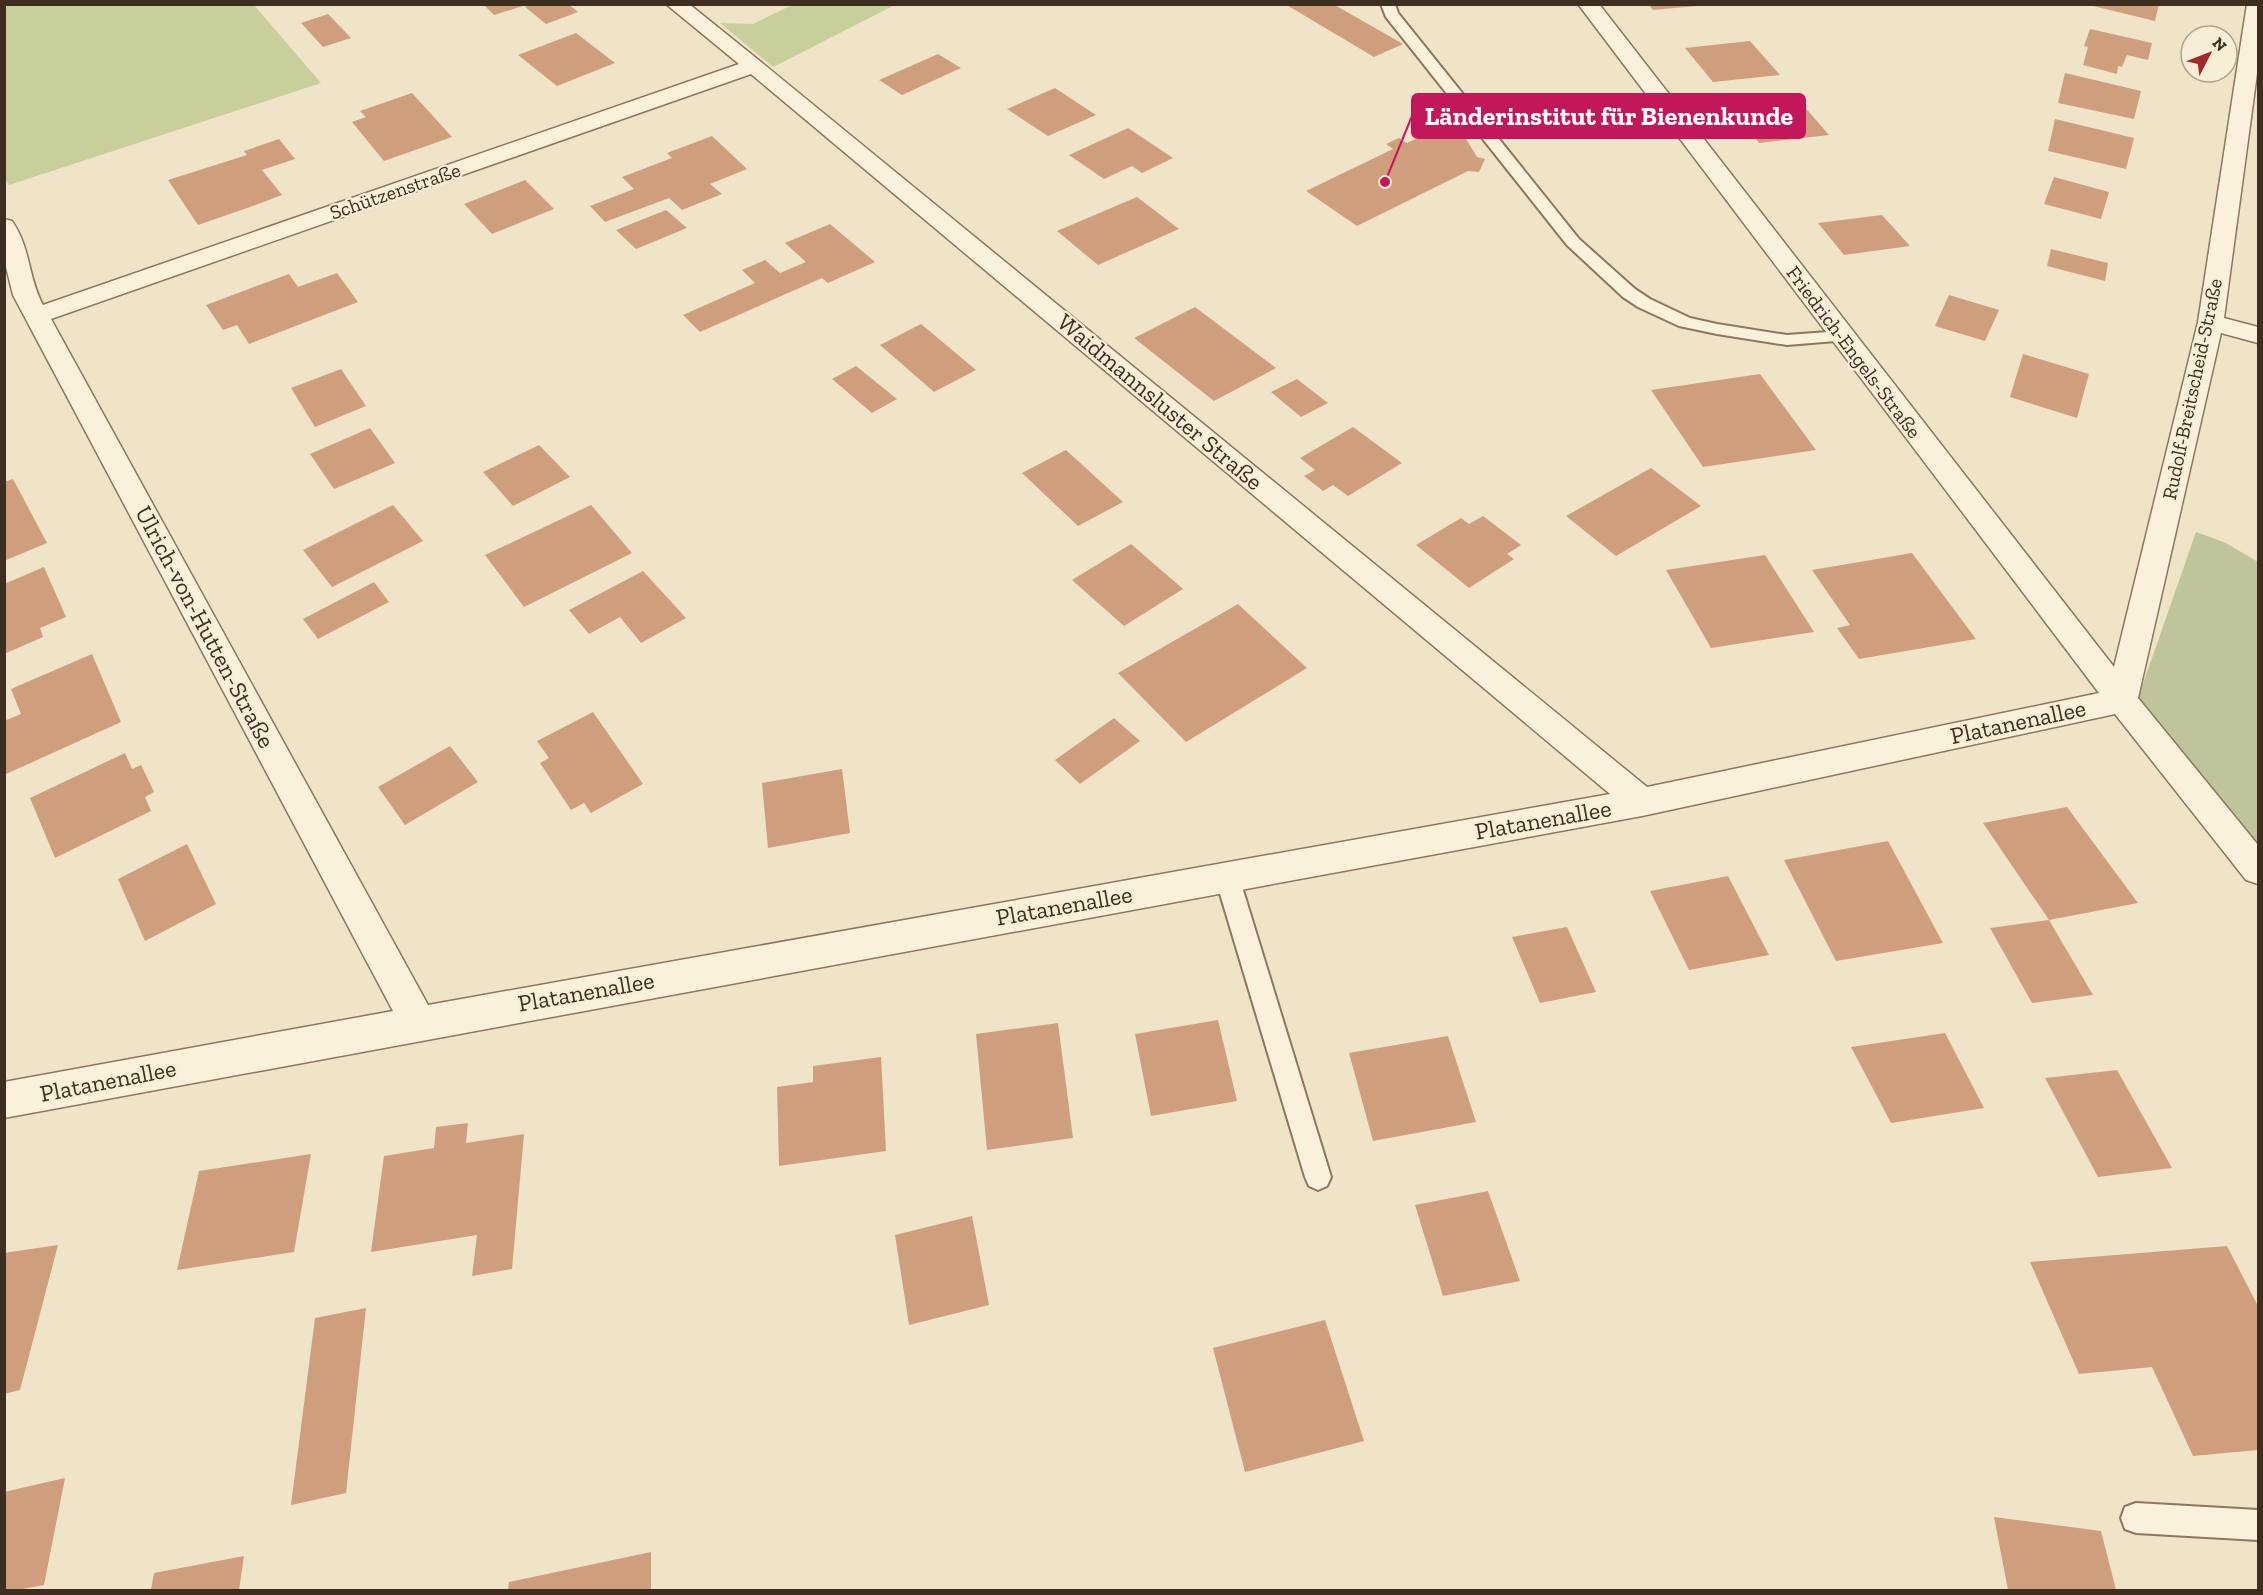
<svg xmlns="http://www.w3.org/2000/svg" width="2263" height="1595" viewBox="0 0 2263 1595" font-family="'Zilla Slab',serif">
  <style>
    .green { fill: #c9cf9b }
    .cemetery { fill: #bfc49a }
    .building { fill: #cf9f7d }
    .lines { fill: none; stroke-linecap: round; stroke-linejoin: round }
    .lane-casing { stroke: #8d765c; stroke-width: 4 }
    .street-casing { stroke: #8d765c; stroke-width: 3 }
    .lane { fill: #faf1dc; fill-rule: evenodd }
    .street { fill: #faf1dc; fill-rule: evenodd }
    .labels { text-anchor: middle; stroke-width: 4.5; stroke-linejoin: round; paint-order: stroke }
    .far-street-label { font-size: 20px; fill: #3d2e20; stroke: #f7eed8 }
    .street-label { font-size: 24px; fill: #3d2e20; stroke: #f7eed8 }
    .leader { fill: none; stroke: #c2185b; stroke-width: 2 }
    .callout-dot { fill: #c2185b; stroke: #f7eed8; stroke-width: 2 }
    .callout { fill: #c2185b; stroke: #c2185b; stroke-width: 2 }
    .callout-label { font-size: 26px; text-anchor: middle; font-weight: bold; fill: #fff }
  </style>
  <rect width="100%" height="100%" fill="#f0e4c8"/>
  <g class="green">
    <polygon points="4,5 254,5 321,83 9,185 4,177"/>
    <polygon points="792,5 792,4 895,5 773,67 720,23 753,24"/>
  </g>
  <polygon class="cemetery" points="2196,532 2226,543 2258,562 2258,846 2137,701"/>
  <g class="building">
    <polygon points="483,4 526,4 526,5 494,15"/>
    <polygon points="532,4 568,4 578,12 546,24 525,7"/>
    <polygon points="1285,4 1333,4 1403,44 1374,57"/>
    <polygon points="1648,4 1697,4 1697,6 1653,10"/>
    <polygon points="2085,4 2159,4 2155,21"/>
    <polygon points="328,14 351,38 323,47 301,23"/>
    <polygon points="2090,29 2152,43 2148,60 2127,55 2122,67 2118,66 2117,74 2083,65 2088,47 2084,46"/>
    <polygon points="576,33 615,63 557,86 518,55"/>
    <polygon points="1750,41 1780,75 1713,82 1685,48"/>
    <polygon points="938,54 961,68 902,95 879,80"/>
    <polygon points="2065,73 2141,91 2134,119 2058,103"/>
    <polygon points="1055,88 1096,115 1048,136 1007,109"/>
    <polygon points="412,93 452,137 384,161 352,122 366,117 360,111"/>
    <polygon points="1796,97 1829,135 1759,143 1728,105"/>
    <polygon points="2055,119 2134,138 2126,169 2048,151"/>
    <polygon points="1457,124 1477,157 1485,159 1479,172 1468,171 1357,226 1306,191 1393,149 1386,144 1399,138 1407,143 1443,126"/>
    <polygon points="1128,128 1173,158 1142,173 1132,166 1104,179 1069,155"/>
    <polygon points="712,136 747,169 710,184 722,194 682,210 669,198 605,222 590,206 634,189 622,177 672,158 667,153"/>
    <polygon points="279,139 295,159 262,170 282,195 250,207 198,225 168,180 247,155 244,151"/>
    <polygon points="2054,177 2109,192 2101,219 2044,204"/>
    <polygon points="525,180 554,209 492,234 464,204"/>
    <polygon points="1137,197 1179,229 1098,265 1057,231"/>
    <polygon points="666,210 687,228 636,249 616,230"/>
    <polygon points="1882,215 1910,246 1844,255 1818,223"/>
    <polygon points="830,224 875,262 828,283 822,278 700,332 683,315 755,283 742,270 765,260 780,273 806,262 785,243"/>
    <polygon points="2051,249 2108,263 2105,281 2047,266"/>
    <polygon points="337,273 358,302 249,344 237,325 223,330 206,305 289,274 298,287"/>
    <polygon points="1949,295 1999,310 1985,341 1935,326"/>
    <polygon points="1195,307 1276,368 1214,401 1134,338"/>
    <polygon points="921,324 976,370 934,392 880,345"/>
    <polygon points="2023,354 2089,374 2077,418 2010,397"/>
    <polygon points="856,366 897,399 872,413 832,379"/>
    <polygon points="341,369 366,406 315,427 291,388"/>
    <polygon points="1760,374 1816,450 1703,467 1651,390"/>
    <polygon points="1297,379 1328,403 1301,417 1271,392"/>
    <polygon points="1353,427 1402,463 1348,496 1333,485 1323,491 1304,476 1315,470 1300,458"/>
    <polygon points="370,428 395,463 334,489 310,454"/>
    <polygon points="539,445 570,477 513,506 483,472"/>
    <polygon points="1066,450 1123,502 1078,526 1022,473"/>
    <polygon points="1651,468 1701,506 1616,556 1566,516"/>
    <polygon points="13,479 47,543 4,561 4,482"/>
    <polygon points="393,505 423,541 332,587 303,550"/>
    <polygon points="591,505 632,553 524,607 485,555"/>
    <polygon points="1483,516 1521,545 1507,554 1514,559 1469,588 1416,545 1461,518 1469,524"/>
    <polygon points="1131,544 1183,589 1124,626 1072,580"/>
    <polygon points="1912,553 1976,639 1859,659 1837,628 1850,625 1812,570"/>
    <polygon points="1765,555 1814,632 1711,648 1666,570"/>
    <polygon points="44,567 66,617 40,628 43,637 4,654 4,584"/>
    <polygon points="643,571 686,618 641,643 620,617 589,634 569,610"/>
    <polygon points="374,582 389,602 318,639 303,619"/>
    <polygon points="1238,604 1307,668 1186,742 1118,673"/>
    <polygon points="92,654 121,722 4,775 4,721 21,714 11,689"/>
    <polygon points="593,712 643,784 591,813 584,803 571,810 540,763 549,758 537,741"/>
    <polygon points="1114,718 1140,741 1080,784 1055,760"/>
    <polygon points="450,746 478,782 405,825 378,787"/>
    <polygon points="125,753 132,769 141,765 154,792 145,797 151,811 55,858 30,798"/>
    <polygon points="842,769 850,833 768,848 762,783"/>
    <polygon points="2067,807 2138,903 2049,920 2093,995 2032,1003 1990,928 2049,920 1983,823"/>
    <polygon points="1888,841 1943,943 1836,961 1784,860"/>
    <polygon points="187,844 216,904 145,941 118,879"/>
    <polygon points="1728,876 1769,955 1689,970 1650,891"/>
    <polygon points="1567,927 1596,992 1540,1003 1512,937"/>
    <polygon points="1218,1020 1237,1101 1151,1116 1135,1034"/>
    <polygon points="1058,1023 1073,1138 987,1150 976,1034"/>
    <polygon points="1945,1033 1984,1108 1891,1123 1851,1047"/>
    <polygon points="1448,1036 1476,1122 1373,1141 1349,1053"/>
    <polygon points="881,1057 886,1151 779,1166 777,1087 813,1082 813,1066"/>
    <polygon points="2117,1070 2172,1168 2098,1177 2045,1078"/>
    <polygon points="468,1123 466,1143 524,1134 512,1269 472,1276 477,1235 371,1252 384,1156 434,1148 436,1127"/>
    <polygon points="311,1154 294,1252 177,1270 199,1171"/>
    <polygon points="1488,1191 1520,1281 1443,1296 1415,1205"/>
    <polygon points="972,1216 989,1305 909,1325 895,1235"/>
    <polygon points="58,1245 20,1390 4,1394 4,1253"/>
    <polygon points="2227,1246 2258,1306 2258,1450 2193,1456 2152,1367 2079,1374 2030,1262"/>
    <polygon points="366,1308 346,1493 291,1505 315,1318"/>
    <polygon points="1325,1320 1364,1441 1245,1472 1213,1348"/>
    <polygon points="65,1478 44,1585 18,1590 4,1590 4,1492"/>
    <polygon points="1994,1517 2101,1531 2116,1590 2008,1590"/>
    <polygon points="651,1552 651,1590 508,1590 509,1582"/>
    <polygon points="244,1556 239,1590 151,1590 154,1573"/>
  </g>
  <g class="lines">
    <g class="lane-casing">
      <g id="lane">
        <polygon points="1381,4 1395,4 1398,13 1579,239 1635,289 1650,299 1690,318 1717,324 1787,335 1842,331 1848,332 1851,336 1848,340 1787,345 1717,334 1679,326 1638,307 1623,297 1567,245 1386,17"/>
        <polygon points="1227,867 1235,870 1239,877 1331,1177 1327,1186 1318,1190 1309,1186 1305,1177 1215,877 1219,870"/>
        <polygon points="2136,1503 2258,1510 2258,1540 2136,1533 2125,1529 2121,1518 2125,1507"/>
      </g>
    </g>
    <g class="street-casing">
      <path id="street" d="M666 4H689L761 62 1647 787 2099 693 1578 4H1599L2114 667 2198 322 2247 4H2258V66L2224 318 2258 327V343L2221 333 2138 698 2258 845V884L2246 880 2115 714 1642 816 4 1118V1082L393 1011 13 295 4 259V219L12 221C31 248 28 278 43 305L739 64ZM751 74 1610 794 428 1005 51 319Z"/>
    </g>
    <use href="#lane" class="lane"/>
    <use href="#street" class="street"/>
  </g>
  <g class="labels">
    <g class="far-street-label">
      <text transform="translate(395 191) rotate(-19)" y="7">Schützenstraße</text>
      <text transform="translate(1854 352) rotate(53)" y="7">Friedrich-Engels-Straße</text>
      <text transform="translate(2192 389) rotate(-78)" y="7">Rudolf-Breitscheid-Straße</text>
    </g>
    <g class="street-label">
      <text transform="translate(1160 402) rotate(40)" y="8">Waidmannsluster Straße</text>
      <text transform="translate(205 627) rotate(62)" y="8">Ulrich-von-Hutten-Straße</text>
      <text transform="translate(2018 722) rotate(-12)" y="8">Platanenallee</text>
      <text transform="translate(1543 820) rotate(-10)" y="8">Platanenallee</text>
      <text transform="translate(1064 906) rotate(-10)" y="8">Platanenallee</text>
      <text transform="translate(586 992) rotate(-10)" y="8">Platanenallee</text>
      <text transform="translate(108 1081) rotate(-11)" y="8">Platanenallee</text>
    </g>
  </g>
  <path class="leader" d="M1385 182L1412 116"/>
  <circle class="callout-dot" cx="1385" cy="182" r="6"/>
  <rect class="callout" x="1412" y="94" width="393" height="44" rx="6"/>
  <g class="callout-label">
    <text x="1609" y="125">Länderinstitut für Bienenkunde</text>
  </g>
  <rect width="2263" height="1595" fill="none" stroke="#3d2e20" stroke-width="12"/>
  <g transform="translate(2209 54) rotate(48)"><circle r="28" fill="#f7eed8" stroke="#ada18e" stroke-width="1.5"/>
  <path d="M0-4.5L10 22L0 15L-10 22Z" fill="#9e2a2b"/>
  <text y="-9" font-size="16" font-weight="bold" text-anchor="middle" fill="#3d2e20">N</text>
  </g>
</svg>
